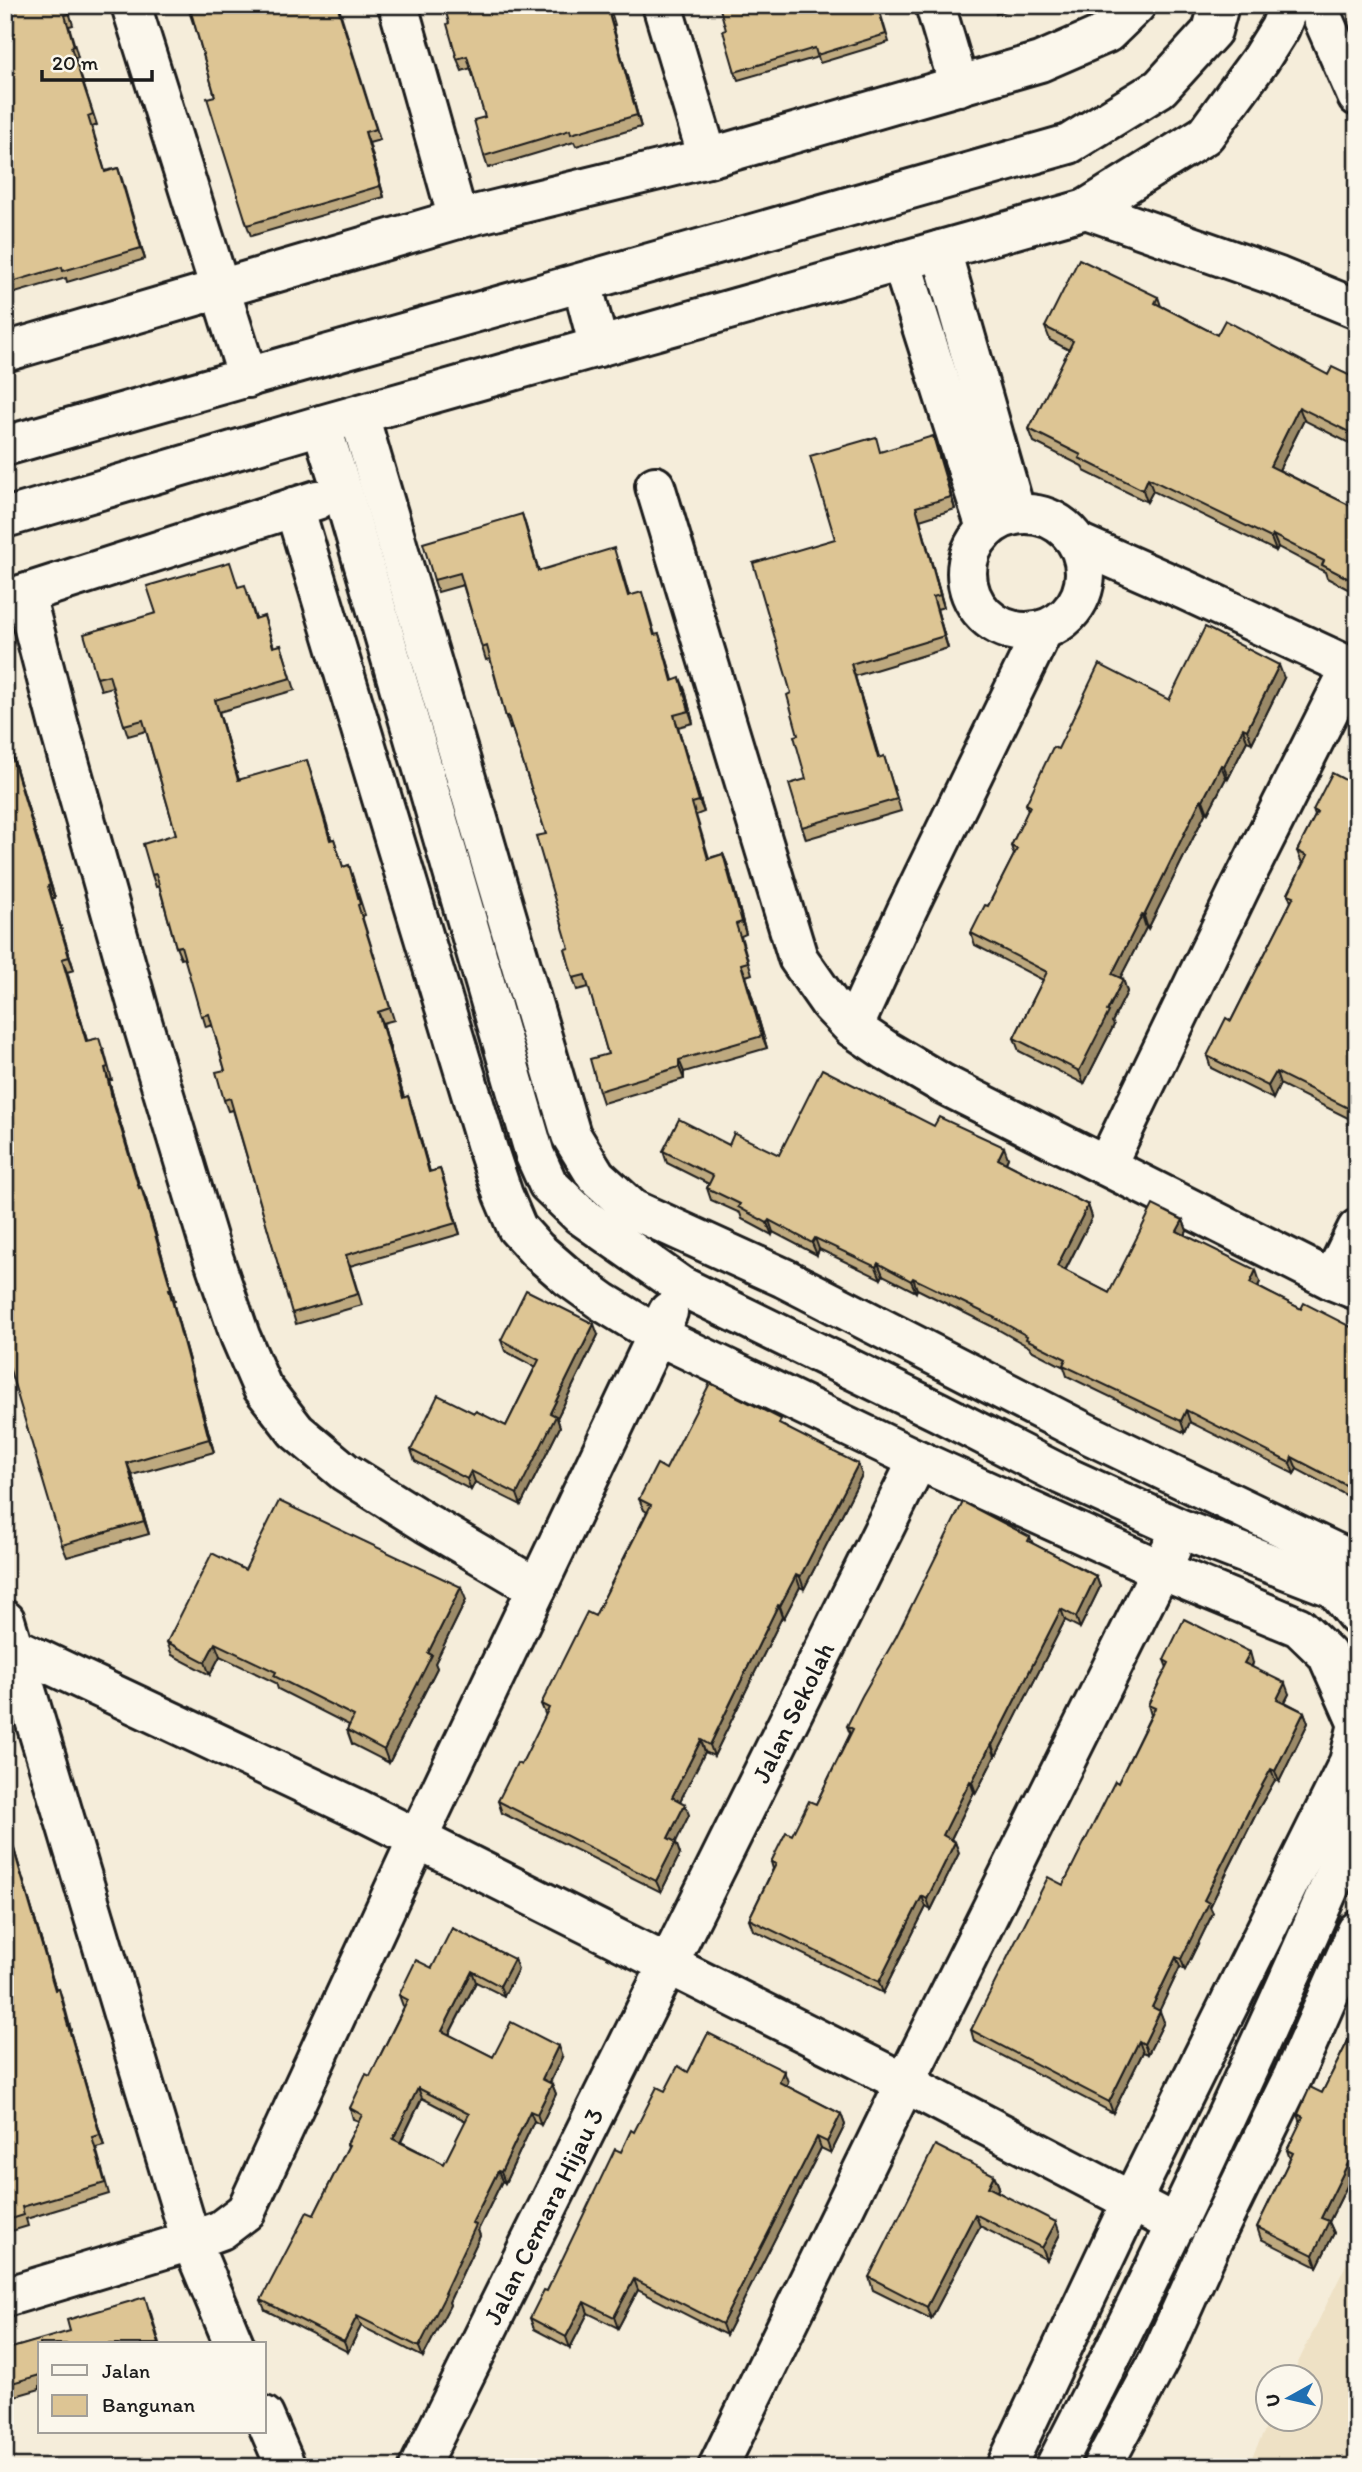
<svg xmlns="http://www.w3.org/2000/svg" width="1362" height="2472" viewBox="0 0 1362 2472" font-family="Itim,sans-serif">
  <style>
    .built { fill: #eee1c5 }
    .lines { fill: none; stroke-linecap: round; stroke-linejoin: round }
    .minor-casing { stroke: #1c1c1c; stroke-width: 44 }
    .minor { stroke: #fbf7ec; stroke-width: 38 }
    .wall { fill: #bea97f; stroke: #1c1c1c; stroke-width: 2; fill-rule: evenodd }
    .shaded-wall { fill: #9b8a68; stroke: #1c1c1c; stroke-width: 2 }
    .building { fill: #ddc594; stroke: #1c1c1c; stroke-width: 2; fill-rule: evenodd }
    .labels { text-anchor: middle; stroke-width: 6; stroke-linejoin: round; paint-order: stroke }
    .street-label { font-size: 26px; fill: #1c1c1c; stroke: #fbf7ec }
  </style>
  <rect width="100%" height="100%" fill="#f5edda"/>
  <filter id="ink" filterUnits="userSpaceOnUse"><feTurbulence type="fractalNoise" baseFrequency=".0143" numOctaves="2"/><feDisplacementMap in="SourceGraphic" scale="14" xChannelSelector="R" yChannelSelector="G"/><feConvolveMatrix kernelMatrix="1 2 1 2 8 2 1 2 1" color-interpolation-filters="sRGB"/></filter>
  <g filter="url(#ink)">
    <polygon class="built" points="1357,2242 1357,2467 1247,2467 1270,2420 1310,2420 1310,2378 1291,2377"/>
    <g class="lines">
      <g class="minor-casing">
        <g id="minor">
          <polyline points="131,5 248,378"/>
          <polyline points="398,5 458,219"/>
          <polyline points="662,5 708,158"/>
          <polyline points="935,5 959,86"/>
          <polyline points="1317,5 1357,96"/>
          <polyline points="1086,209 1279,277 1357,309"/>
          <polyline points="941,250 1016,514"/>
          <polyline points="901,261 986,528"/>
          <polyline points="582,283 599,347"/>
          <polyline points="5,352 458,219 708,158 1040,62 1107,33 1136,5"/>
          <polyline points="359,415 571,1135 596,1176 632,1209 784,1278 1086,1433 1357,1563"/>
          <polyline points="321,425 343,493 535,1155 548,1184 580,1215 681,1286 939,1412 1062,1475 1181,1529 1334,1588 1357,1616"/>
          <polyline points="5,446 1069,144 1160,88 1212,31 1219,5"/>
          <polyline points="655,486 798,958 830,1004 853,1028 887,1051 943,1084 1332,1280 1357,1290"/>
          <polyline points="294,507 488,1150 503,1195 517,1228 537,1250 567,1276 603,1302 657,1335 918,1460 1159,1569 1299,1627 1327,1654 1357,1722"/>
          <circle cx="1026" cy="573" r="59"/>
          <polyline points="5,518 321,425 1086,209 1205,135 1260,60 1280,28 1289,5"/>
          <polyline points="1078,543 1185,590 1357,670"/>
          <polyline points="25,594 59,726 143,1025 212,1254 240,1336 262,1387 296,1431 345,1472 426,1523 537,1588"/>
          <polyline points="5,600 317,500"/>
          <polyline points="853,1028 907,910 1043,630"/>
          <polyline points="1106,1166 1240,888 1351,667"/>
          <polyline points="1332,1280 1357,1229"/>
          <polyline points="5,1620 191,2241 234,2344"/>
          <polyline points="5,1649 13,1647 360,1810 905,2083 1177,2225"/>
          <polyline points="5,2297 191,2241 221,2230 246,2211 417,1840 668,1312"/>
          <polyline points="264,2416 286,2467"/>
          <path id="s1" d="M419 2467 918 1460"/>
          <polyline points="718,2467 905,2083 1171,1549"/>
          <polyline points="1006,2467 1132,2200 1349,1762 1357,1728"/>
          <path d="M1055 2467C1164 2256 1263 2042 1357 1824"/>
          <polyline points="1102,2467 1159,2360 1211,2244 1293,2076 1357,1931"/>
        </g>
      </g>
      <use href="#minor" class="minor"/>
    </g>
    <g class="wall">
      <polygon points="5,5 67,5 73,25 69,26 78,57 75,58 97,125 92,127 105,171 118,168 145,259 67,282 66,278 5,296"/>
      <polygon points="187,5 338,5 380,140 369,143 384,197 251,236 247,225 215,96 194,23 193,23"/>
      <polygon points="609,5 615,25 613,26 641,127 576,146 574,142 488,168 484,156 485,117 471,68 462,71 457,59 449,23"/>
      <polygon points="878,5 889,42 820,63 818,57 738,80 735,72 726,30"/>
      <polygon points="993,5 1025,5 996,14"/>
      <polygon points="1158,297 1161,306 1217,335 1328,375 1357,379 1357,447 1304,420 1279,470 1357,509 1357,594 1327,578 1325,572 1278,547 1276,551 1153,491 1147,502 1084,471 1082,466 1034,442 1029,429 1069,350 1050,340 1045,327"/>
      <polygon points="938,449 955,509 920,520 944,607 937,609 948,648 855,676 879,758 884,756 901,811 806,839 802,827 806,779 791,693 835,539 881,452"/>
      <polygon points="522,514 539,571 619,560 629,595 646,604 655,635 663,646 673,680 685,690 693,723 678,727 704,812 696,815 709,858 723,854 728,866 746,934 741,936 752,974 746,976 767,1048 684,1072 684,1079 603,1103 599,1091 608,1054 589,987 577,990 573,978 569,948 546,834 512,728 510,729 506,717 490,659 486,660 463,585 438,592 434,580"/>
      <polygon points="238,587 249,597 256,619 264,616 274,647 281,645 295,690 219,712 239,780 311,772 331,840 334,839 343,867 349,865 365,915 362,916 394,1020 383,1023 404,1098 408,1096 412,1108 430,1172 440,1169 460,1234 350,1266 362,1305 296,1324 233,1110 228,1111 224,1100 225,1070 212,1025 206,1027 185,958 181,959 176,947 159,886 156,887 152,875 176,834 146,731 128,736 112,687 101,690 97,678"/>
      <polygon points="1284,678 1252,743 1247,741 1228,779 1226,778 1208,813 1206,812 1148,929 1146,928 1120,978 1123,979 1127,992 1112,1022 1114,1025 1084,1084 1019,1051 1014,1038 1043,980 975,945 971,933 988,906 1014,855 1011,846 1028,811 1026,804 1058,749 1169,700"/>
      <polygon points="5,731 55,898 52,898 74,970 67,972 87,1041 104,1050 112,1080 109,1080 118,1115 140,1187 146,1199 175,1301 173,1302 214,1452 132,1475 149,1534 67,1557 62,1545"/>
      <polygon points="1357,786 1357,1122 1356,1122 1280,1084 1273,1099 1211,1068 1207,1056 1231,1021 1291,902 1288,894 1303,864 1302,863 1297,851 1315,816 1313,810"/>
      <polygon points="934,1126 1008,1158 1006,1163 1088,1205 1092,1217 1065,1271 1109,1293 1183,1220 1187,1231 1185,1235 1260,1282 1258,1287 1301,1309 1357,1330 1357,1501 1297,1469 1294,1474 1190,1422 1185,1433 1067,1376 1064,1367 1031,1350 1029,1347 997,1329 917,1289 916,1292 883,1275 881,1279 819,1249 817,1255 773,1232 772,1235 742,1219 740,1213 711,1200 707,1188 709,1184 667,1163 663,1151 729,1145 779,1155"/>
      <polygon points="598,1335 557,1418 560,1427 521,1505 475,1482 471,1490 415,1461 411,1450 474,1413 506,1426 535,1367 505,1351 501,1340"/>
      <polygon points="784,1426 862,1475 804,1589 800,1587 784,1618 782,1617 714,1756 705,1752 680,1801 689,1815 675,1842 680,1854 661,1892 502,1813 498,1801 521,1765 546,1716 541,1704 595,1616 647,1512 644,1510 639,1499 666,1469"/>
      <polygon points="1030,1537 1033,1544 1096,1576 1100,1587 1080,1628 1065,1620 996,1756 995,1756 976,1793 974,1792 951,1839 955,1842 959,1853 931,1910 926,1907 883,1993 753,1930 749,1919 773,1869 771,1862 816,1804 850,1734 847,1726"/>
      <polygon points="245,1570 466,1600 435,1663 437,1668 389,1763 352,1744 347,1730 349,1725 278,1689 276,1683 220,1656 210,1675 172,1655 167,1642"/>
      <polygon points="1164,1660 1253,1663 1252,1667 1289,1694 1285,1702 1304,1712 1308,1723 1279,1782 1275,1780 1259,1808 1223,1880 1210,1907 1213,1913 1185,1970 1180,1967 1159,2011 1164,2022 1148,2054 1143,2052 1113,2113 974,2041 971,2030 1063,1885 1118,1783 1151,1715 1148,1705 1167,1668"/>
      <polygon points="5,1819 56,1990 59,1989 63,2000 71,2030 70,2031 104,2146 96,2148 109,2194 26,2219 28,2226 5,2233"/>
      <path d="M432 1968 518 1969 504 1996 476 1982 449 2035 493 2057H562L550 2083 552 2084 556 2094 541 2125 534 2121 505 2183 502 2181 478 2230 480 2236 449 2302 450 2305 423 2357 361 2326 348 2352 265 2310 261 2300 314 2215 348 2147 347 2144 359 2121 353 2119 350 2108 370 2076 404 2007 403 2006 399 1995ZM422 2098 466 2121 444 2164 401 2142Z"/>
      <polygon points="1357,2023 1357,2166 1329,2222 1334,2233 1317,2267 1261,2239 1257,2227 1290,2159 1287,2150 1301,2123 1298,2114 1322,2093"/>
      <polygon points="688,2072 788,2082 786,2086 841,2114 845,2125 831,2153 821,2148 726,2335 638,2290 618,2328 588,2313 570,2348 534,2329 530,2318 547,2291 621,2152 634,2132"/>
      <polygon points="994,2175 999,2187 997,2191 1060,2234 1047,2260 980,2226 931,2319 873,2290 869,2277"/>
      <polygon points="150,2310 160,2344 40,2344 40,2389 5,2399 5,2350"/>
    </g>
    <g class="shaded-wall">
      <polygon points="609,14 613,26 641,127 637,115"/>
      <polygon points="365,132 369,143 384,197 380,186"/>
      <polygon points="118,168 122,179 145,259 141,248"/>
      <polygon points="1299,407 1304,420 1275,478 1270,466"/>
      <polygon points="933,436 938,449 955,509 951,497"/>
      <polygon points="1148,478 1153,491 1147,502 1143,490"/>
      <polygon points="916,507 920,520 944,607 940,595"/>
      <polygon points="522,514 526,526 542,583 538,571"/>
      <polygon points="1273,535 1278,547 1276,551 1271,538"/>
      <polygon points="933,597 937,609 948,648 944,636"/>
      <polygon points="659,634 663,646 676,693 672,681"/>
      <polygon points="851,664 855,676 883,770 878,758"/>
      <polygon points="1279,665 1284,678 1252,743 1247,730"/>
      <polygon points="680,678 685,690 693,723 689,711"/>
      <polygon points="215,700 219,712 242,792 238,780"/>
      <polygon points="674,715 678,727 704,812 699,801"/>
      <polygon points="1243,728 1247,741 1228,779 1224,766"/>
      <polygon points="5,731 55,898 50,885"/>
      <polygon points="307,760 311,772 335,851 330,840"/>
      <polygon points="1221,765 1226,778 1208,813 1203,800"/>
      <polygon points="1201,799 1206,812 1148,929 1144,916"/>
      <polygon points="723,854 728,866 746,934 742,922"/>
      <polygon points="48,886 52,898 74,970 69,957"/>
      <polygon points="1142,915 1146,928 1116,986 1112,974"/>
      <polygon points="62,959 67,972 91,1054 86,1041"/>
      <polygon points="741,964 746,976 767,1048 762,1036"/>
      <polygon points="1123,979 1127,992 1112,1022 1114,1025 1084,1084 1079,1071"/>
      <polygon points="378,1012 383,1023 407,1109 403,1098"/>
      <polygon points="679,1060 684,1072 684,1079 679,1067"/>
      <polygon points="105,1068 109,1080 118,1115 143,1200 113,1102"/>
      <polygon points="1276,1072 1280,1084 1273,1099 1268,1086"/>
      <polygon points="408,1096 412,1108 433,1183 429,1172"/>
      <polygon points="1357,1101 1357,1122 1356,1122 1352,1110"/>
      <polygon points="1004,1147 1008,1158 1002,1171 998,1159"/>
      <polygon points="440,1169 444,1180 460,1234 456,1223"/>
      <polygon points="141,1187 146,1199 175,1301 171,1289"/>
      <polygon points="1088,1205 1092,1217 1061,1278 1057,1266"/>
      <polygon points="769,1220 773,1232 772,1235 767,1223"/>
      <polygon points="1183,1220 1187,1231 1182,1242 1177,1231"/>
      <polygon points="815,1238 819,1249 817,1255 812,1243"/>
      <polygon points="878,1263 883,1275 881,1279 876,1267"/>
      <polygon points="1256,1270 1260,1282 1254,1294 1250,1283"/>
      <polygon points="913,1278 917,1289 916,1292 911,1281"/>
      <polygon points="169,1289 173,1302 214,1452 209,1439"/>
      <polygon points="594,1324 598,1335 557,1418 560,1427 521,1505 517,1494 550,1413"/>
      <polygon points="1186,1410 1190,1422 1185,1433 1181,1421"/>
      <polygon points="1292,1457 1297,1469 1294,1474 1290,1463"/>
      <polygon points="127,1463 132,1475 149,1534 144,1521"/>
      <polygon points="858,1464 862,1475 804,1589 800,1577"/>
      <polygon points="471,1471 475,1482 471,1490 467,1479"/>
      <polygon points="796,1575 800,1587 784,1618 780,1606"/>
      <polygon points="1096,1576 1100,1587 1080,1628 1076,1617"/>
      <polygon points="461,1587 466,1600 435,1663 437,1668 389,1763 384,1750 428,1653"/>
      <polygon points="778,1605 782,1617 714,1756 710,1745"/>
      <polygon points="1061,1609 1065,1620 996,1756 992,1745"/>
      <polygon points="215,1643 220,1656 210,1675 205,1662"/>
      <polygon points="1250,1652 1253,1663 1248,1674 1244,1663"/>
      <polygon points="1285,1683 1289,1694 1281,1709 1277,1699"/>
      <polygon points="1304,1712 1308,1723 1279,1782 1275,1771"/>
      <polygon points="701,1740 705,1752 676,1809 672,1797"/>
      <polygon points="991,1744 995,1756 976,1793 972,1782"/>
      <polygon points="1271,1769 1275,1780 1259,1808 1223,1880 1210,1907 1213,1913 1185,1970 1181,1959 1204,1900 1255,1798"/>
      <polygon points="970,1781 974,1792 947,1847 943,1835"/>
      <polygon points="685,1804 689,1815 672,1850 668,1838"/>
      <polygon points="5,1819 7,1825 59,2001 55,1990"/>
      <polygon points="676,1842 680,1854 661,1892 656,1881"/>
      <polygon points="955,1842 959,1853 931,1910 927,1899"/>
      <polygon points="922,1896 926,1907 883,1993 879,1982"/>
      <polygon points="1176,1957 1180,1967 1156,2018 1152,2007"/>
      <polygon points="514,1959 518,1969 504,1996 500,1986"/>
      <polygon points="472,1971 476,1982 445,2042 442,2031"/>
      <polygon points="1160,2011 1164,2022 1148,2054 1144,2044"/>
      <polygon points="66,2019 70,2031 104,2146 100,2135"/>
      <polygon points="1139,2041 1143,2052 1113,2113 1109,2102"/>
      <polygon points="558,2046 562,2057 546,2090 542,2079"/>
      <polygon points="784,2071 788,2082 783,2093 779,2082"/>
      <polygon points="552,2084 556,2094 541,2125 537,2114"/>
      <polygon points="418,2088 422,2098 397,2149 393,2139"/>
      <polygon points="530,2111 534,2121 505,2183 501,2172"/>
      <polygon points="841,2114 845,2125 831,2153 827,2142"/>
      <polygon points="817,2137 821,2148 726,2335 722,2324"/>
      <polygon points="1357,2145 1357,2166 1329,2222 1334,2233 1317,2267 1313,2255 1321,2218"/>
      <polygon points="498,2171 502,2181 478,2230 480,2236 449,2302 450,2305 423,2357 419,2347 444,2293 472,2223"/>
      <polygon points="994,2175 999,2187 993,2199 988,2187"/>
      <polygon points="975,2214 980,2226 931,2319 927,2307"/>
      <polygon points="1056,2222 1060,2234 1047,2260 1042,2248"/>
      <polygon points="634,2279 638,2290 618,2328 614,2317"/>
      <polygon points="584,2302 588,2313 570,2348 566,2337"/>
      <polygon points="357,2316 361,2326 348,2352 344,2342"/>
    </g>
    <g class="building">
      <polygon points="5,5 66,5 69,14 65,15 74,46 71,47 93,114 88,116 105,172 118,168 141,248 63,271 62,267 5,284"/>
      <polygon points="187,5 337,5 376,129 365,132 380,186 247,225 207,98 215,96 191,12 189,12"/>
      <polygon points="444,5 608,5 611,14 609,14 637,115 571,134 570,130 484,156 474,120 485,117 467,56 457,59 447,24 449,23"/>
      <polygon points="719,5 877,5 886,34 817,55 815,48 735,72 723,31 726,30"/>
      <polygon points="1079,259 1158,297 1155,303 1217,335 1225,320 1328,375 1332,367 1357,379 1357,436 1299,407 1270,466 1357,509 1357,583 1322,565 1324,561 1273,535 1271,538 1148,478 1143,490 1079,458 1081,455 1029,429 1073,341 1045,327"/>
      <polygon points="933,436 951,497 916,507 940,595 933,597 944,636 851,664 878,758 884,756 897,799 802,827 789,784 806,779 794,736 798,735 787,695 791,693 753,563 835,539 810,456 876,437 880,452"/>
      <polygon points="522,514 538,571 614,548 628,596 642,592 654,635 659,634 672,681 680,678 689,711 674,715 699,801 692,803 708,859 723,854 742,922 736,924 748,962 741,964 762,1036 679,1060 679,1067 599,1091 590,1059 608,1054 585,975 573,978 565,949 569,948 536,836 546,834 508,716 506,717 487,646 482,648 460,573 434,580 423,543"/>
      <polygon points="230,562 238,587 245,585 255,619 264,616 273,647 281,645 291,678 215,700 238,780 307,760 330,840 334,839 343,867 349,865 360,904 358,905 390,1008 378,1012 403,1098 408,1096 429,1172 440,1169 456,1223 346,1255 358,1294 292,1313 230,1098 224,1100 216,1072 225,1070 209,1014 201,1016 181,946 176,947 156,874 152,875 143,844 176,834 143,720 124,725 109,675 97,678 84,634 156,613 147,586"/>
      <polygon points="1205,627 1279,665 1247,730 1243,728 1224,766 1221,765 1203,800 1201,799 1144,916 1142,915 1112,974 1123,979 1107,1011 1109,1012 1079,1071 1014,1038 1047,972 971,933 985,905 988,906 1017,849 1011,846 1030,806 1026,804 1053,747 1058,749 1099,664 1169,700"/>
      <polygon points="5,733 50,885 48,886 69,957 62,959 86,1041 99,1038 108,1067 105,1068 113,1102 139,1188 141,1187 171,1289 169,1289 209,1439 127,1463 144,1521 62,1545 10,1370 5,1350"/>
      <polygon points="1332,773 1357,786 1357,1101 1352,1110 1276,1072 1268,1086 1207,1056 1226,1018 1231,1021 1294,896 1288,894 1307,856 1297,851 1317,812 1313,810"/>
      <polygon points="822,1069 934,1126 939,1117 1004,1147 998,1159 1088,1205 1057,1266 1109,1293 1153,1205 1183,1220 1177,1231 1256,1270 1250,1283 1301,1309 1304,1303 1357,1330 1357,1491 1292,1457 1290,1463 1186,1410 1181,1421 1063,1365 1066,1359 1026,1339 1027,1336 993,1317 913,1278 911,1281 878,1263 876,1267 815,1238 812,1243 769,1220 767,1223 738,1207 740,1204 707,1188 713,1176 663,1151 679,1119 729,1145 734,1133 779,1155"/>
      <polygon points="526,1290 594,1324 550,1413 556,1416 517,1494 471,1471 467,1479 411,1450 438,1395 474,1413 476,1411 506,1426 539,1360 501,1340"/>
      <polygon points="710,1383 781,1419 779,1424 858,1464 800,1577 796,1575 780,1606 778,1605 710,1745 701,1740 672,1797 685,1804 668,1838 676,1842 656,1881 498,1801 517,1763 521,1765 549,1708 541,1704 587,1612 595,1616 651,1505 639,1499 657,1464 666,1469"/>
      <polygon points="279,1501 461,1587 428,1653 432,1655 384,1750 347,1730 354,1716 274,1676 276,1672 215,1643 205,1662 167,1642 212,1553 245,1570"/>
      <polygon points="963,1502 1030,1537 1028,1541 1096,1576 1076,1617 1061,1609 992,1745 991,1744 972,1782 970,1781 943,1835 955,1842 927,1899 922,1896 879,1982 749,1919 776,1864 771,1862 786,1832 792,1835 809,1801 816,1804 853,1729 847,1726 862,1696 896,1637"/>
      <polygon points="1184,1619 1250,1652 1244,1663 1285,1683 1277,1699 1304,1712 1275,1771 1271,1769 1255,1798 1204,1900 1209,1903 1181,1959 1176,1957 1152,2007 1160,2011 1144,2044 1139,2041 1109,2102 971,2030 1048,1877 1063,1885 1115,1781 1118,1783 1155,1708 1148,1705 1169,1663 1164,1660"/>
      <polygon points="5,1820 55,1990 59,1989 67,2019 66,2019 100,2135 92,2137 105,2183 22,2207 24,2215 5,2221"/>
      <path d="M452 1928 514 1959 500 1986 472 1971 442 2031 493 2057 511 2022 558 2046 542 2079 552 2084 537 2114 530 2111 501 2172 498 2171 472 2223 476 2225 444 2293 446 2294 419 2347 357 2316 344 2342 261 2300 307 2212 314 2215 349 2145 347 2144 362 2115 350 2108 366 2074 370 2076 408 2000 399 1995 416 1960 432 1968ZM418 2088 469 2114 444 2164 393 2139Z"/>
      <polygon points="1357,2023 1357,2145 1321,2218 1329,2221 1313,2255 1257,2227 1293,2153 1287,2150 1303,2117 1298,2114 1310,2087 1322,2093"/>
      <polygon points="708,2033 784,2071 779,2082 841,2114 827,2142 817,2137 722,2324 634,2279 614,2317 584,2302 566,2337 530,2318 544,2290 547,2291 615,2149 621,2152 631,2130 634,2132 657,2087 665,2091 678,2066 688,2072"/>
      <polygon points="935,2145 994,2175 988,2187 1056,2222 1042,2248 975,2214 927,2307 869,2277"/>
      <polygon points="145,2297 159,2344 40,2344 40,2375 5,2385 5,2350 70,2331 67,2320"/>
    </g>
  </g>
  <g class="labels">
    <g class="street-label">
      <text dy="9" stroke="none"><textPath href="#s1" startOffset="842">Jalan Sekolah</textPath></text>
      <text dy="9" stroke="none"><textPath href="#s1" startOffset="280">Jalan Cemara Hijau 3</textPath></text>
    </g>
  </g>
  <rect width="1362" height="2472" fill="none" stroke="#fbf7ec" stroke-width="28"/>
  <rect x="14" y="14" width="1334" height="2444" fill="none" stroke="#1c1c1c" stroke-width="2.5" filter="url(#ink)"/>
  <rect x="38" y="2342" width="228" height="91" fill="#fbf7ec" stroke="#a29f99" stroke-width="2"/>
  <rect x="52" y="2365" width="35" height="10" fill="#fbf7ec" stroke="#a29f99" stroke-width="2"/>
  <text x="102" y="2378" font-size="21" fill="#1c1c1c">Jalan</text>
  <rect x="52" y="2395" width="35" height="21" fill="#ddc594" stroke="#a29f99" stroke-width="2"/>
  <text x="102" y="2412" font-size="21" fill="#1c1c1c">Bangunan</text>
  <g transform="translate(1289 2398) rotate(262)"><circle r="33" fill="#fbf7ec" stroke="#a29f99" stroke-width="2"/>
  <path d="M0-5L12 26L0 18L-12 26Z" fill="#1f6fb2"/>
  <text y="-10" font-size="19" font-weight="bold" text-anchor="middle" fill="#1c1c1c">U</text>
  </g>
  <path d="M42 70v10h110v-10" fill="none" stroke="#1c1c1c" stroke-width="3.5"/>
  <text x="52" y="70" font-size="21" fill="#1c1c1c" stroke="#fbf7ec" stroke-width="5" paint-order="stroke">20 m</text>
</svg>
